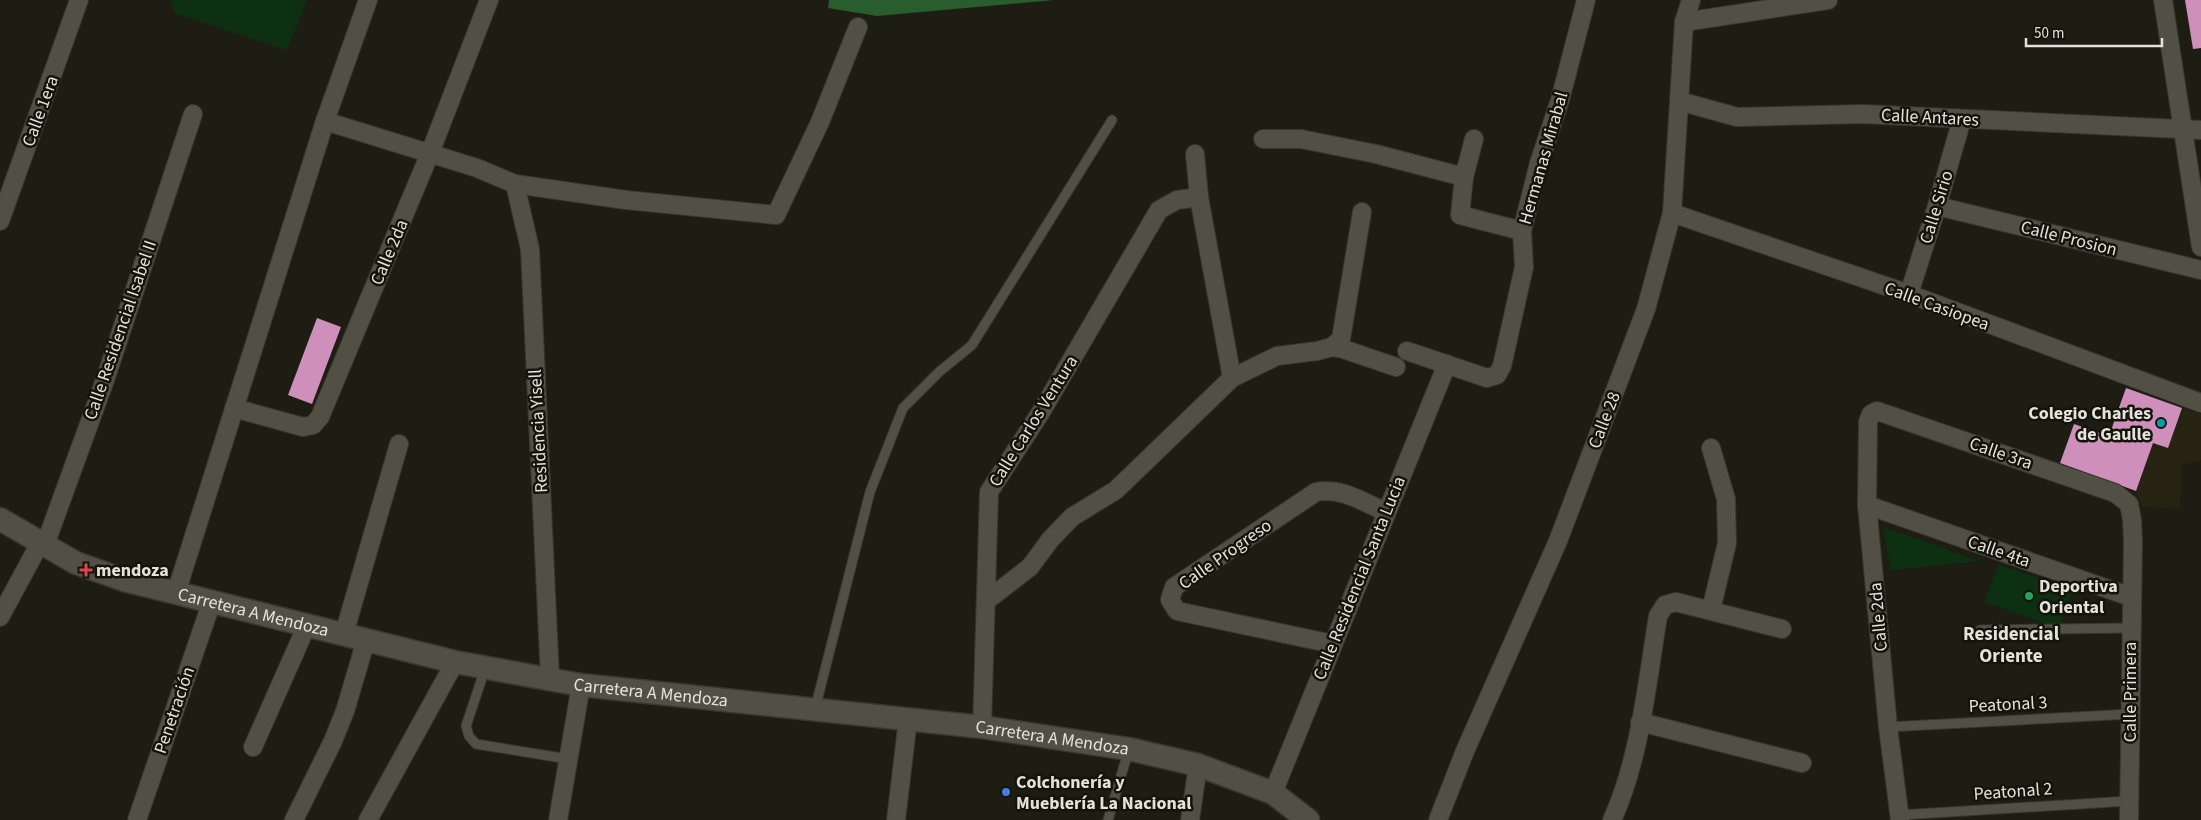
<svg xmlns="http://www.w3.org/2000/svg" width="2201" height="820" viewBox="0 0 2201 820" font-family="'Source Sans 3',sans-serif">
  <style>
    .built { fill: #262313 }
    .green { fill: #0d3012 }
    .forest { fill: #295d2e }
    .building { fill: #ce90bb }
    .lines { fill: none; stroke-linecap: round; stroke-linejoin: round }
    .service-casing { stroke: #383732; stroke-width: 11 }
    .minor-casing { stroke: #383732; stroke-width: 20 }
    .tertiary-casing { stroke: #383732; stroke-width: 25 }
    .service { stroke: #525045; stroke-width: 9 }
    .minor { stroke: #525045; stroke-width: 18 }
    .tertiary { stroke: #525045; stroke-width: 22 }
    .culture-dot { fill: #0f9aa8; stroke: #15140a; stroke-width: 2 }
    .health-dot { fill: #e0444e; stroke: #15140a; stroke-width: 2 }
    .leisure-dot { fill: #2e9e5b; stroke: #15140a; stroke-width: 2 }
    .shop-dot { fill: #3f7fe0; stroke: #15140a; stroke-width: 2 }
    .labels { text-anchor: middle; stroke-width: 5; stroke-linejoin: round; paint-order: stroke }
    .street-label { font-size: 18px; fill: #e4e2dc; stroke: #15140a }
    .poi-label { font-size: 18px; font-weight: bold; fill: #e4e2dc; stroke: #15140a; text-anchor: start }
    .neighbourhood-label { font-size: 19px; font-weight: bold; fill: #e4e2dc; stroke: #15140a }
  </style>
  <rect width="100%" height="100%" fill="#1e1d13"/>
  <polygon class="built" points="2126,388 2201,414 2201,460 2182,465 2180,509 2142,507 2136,491 2060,464 2074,424 2109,436"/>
  <g class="green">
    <polygon points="171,0 307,0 287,50 174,13"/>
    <polygon points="1883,527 1979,561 1891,570"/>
    <polygon points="1998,564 2072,590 2059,628 1985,602"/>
  </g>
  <polygon class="forest" points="829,0 1054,0 877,16 828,8"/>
  <g class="building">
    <polygon points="2185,0 2201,0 2201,48 2193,49"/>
    <polygon points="317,318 341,327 312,404 288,395"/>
    <polygon points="2126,388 2182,408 2168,448 2153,443 2136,491 2060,463 2074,424 2109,436"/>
  </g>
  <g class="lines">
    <g class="service-casing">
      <g id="service">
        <polyline points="1980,630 2131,628"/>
        <polyline points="485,669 466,726 469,736 476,744 568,759"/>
        <polyline points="815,709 870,492 903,408 939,372 972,345 1112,120"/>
        <polyline points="1888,727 2131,714"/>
        <polyline points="1900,815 2129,801"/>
        <polyline points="1108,820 1129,749"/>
      </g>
    </g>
    <g class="minor-casing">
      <g id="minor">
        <polyline points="2163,0 2201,247"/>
        <polyline points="1684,22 1828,0"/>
        <polyline points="1679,101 1737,117 1863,114 2201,130"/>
        <polyline points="325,121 477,168 515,184 626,200 776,215 820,122 858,27"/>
        <polyline points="1263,139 1301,139 1376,154 1464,177"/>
        <polyline points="1474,139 1464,177 1460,215 1522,231"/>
        <polyline points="1195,154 1199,197 1232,378"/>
        <polyline points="515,184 530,249 550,679"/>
        <polyline points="1937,206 2201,270"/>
        <polyline points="1672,213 1909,294 2201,403"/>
        <polyline points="0,221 79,0"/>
        <polyline points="1909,294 1937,206 1962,119"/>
        <polyline points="1332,347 1343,349 1396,367"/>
        <polyline points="1407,351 1487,378 1497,375 1502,366 1524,267 1522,231 1539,163 1560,100 1586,0"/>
        <polyline points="234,408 303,427 313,425 320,417 430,153 489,0"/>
        <polyline points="1711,448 1726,499 1727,543 1711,610"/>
        <polyline points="1867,505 2131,597"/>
        <polyline points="45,545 105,380 193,114"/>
        <polyline points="176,593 325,121 368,0"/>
        <polyline points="986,601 1030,567 1050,540 1072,517 1116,490 1232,378 1277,356 1317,351 1332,347 1341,339 1362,212"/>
        <polyline points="0,617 40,543"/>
        <polyline points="344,634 399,444"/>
        <path d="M1333 644 1177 611 1170 600 1174 587 1316 492C1341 487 1363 502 1386 512"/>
        <polyline points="1640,722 1802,763"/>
        <polyline points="982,727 989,492 1041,412 1159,210 1177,200 1199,197"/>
        <polyline points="253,747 307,625"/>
        <polyline points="1273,793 1447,364"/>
        <polyline points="137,820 212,601"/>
        <polyline points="294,820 333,741 345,711 366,640"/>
        <polyline points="368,820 455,662"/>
        <polyline points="558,820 581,685"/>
        <polyline points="896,820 908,719"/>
        <polyline points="1190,820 1198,765"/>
        <polyline points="1438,820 1465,751 1558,541 1646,309 1672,213 1684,22 1691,0"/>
        <path d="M1612 820C1640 759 1647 683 1658 616L1665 605 1676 602 1782 629"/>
        <polyline points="1900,820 1888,727 1867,505 1868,422 1871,414 1877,411 2115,493 2129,504 2132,520 2133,542 2129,820"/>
      </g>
    </g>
    <g class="tertiary-casing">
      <g id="tertiary">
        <path id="s1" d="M0 519 76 563 124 580 455 662 581 685 982 727 1129 749 1198 765 1273 793 1308 820"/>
      </g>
    </g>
    <use href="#service" class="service"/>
    <use href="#minor" class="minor"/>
    <use href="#tertiary" class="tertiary"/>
  </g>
  <circle class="culture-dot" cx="2161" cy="423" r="5"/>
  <path class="health-dot" d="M83.5 562.5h5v5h5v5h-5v5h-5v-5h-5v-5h5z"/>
  <circle class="leisure-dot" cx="2029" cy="596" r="5"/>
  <circle class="shop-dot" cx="1006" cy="792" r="5"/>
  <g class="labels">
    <g class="street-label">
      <text transform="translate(40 111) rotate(-70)" y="6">Calle 1era</text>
      <text transform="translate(1930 117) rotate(3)" y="6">Calle Antares</text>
      <text transform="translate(1543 158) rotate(-74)" y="6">Hermanas Mirabal</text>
      <text transform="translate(1936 207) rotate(-73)" y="6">Calle Sirio</text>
      <text transform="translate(2069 238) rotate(14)" y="6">Calle Prosion</text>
      <text transform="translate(389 252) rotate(-67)" y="6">Calle 2da</text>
      <text transform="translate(1937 306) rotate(20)" y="6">Calle Casiopea</text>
      <text transform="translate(120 330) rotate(-71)" y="6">Calle Residencial Isabel II</text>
      <text transform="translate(1604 420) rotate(-69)" y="6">Calle 28</text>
      <text transform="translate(1033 421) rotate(-58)" y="6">Calle Carlos Ventura</text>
      <text transform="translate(538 431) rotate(-93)" y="6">Residencia Yisell</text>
      <text transform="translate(2001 453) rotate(19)" y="6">Calle 3ra</text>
      <text transform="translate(1999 551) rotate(19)" y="6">Calle 4ta</text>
      <text transform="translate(1225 554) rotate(-35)" y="6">Calle Progreso</text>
      <text transform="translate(1359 578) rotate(-68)" y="6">Calle Residencial Santa Lucia</text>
      <text dy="6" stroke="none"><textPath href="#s1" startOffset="272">Carretera A Mendoza</textPath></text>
      <text transform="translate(1878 617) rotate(-95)" y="6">Calle 2da</text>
      <text dy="6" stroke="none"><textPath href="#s1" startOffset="678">Carretera A Mendoza</textPath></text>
      <text transform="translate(2130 692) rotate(-90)" y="6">Calle Primera</text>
      <text transform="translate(2008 704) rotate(-3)" y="6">Peatonal 3</text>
      <text transform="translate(174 710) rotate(-71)" y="6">Penetración</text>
      <text dy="6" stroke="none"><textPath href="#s1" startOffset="1082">Carretera A Mendoza</textPath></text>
      <text transform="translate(2013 791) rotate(-4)" y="6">Peatonal 2</text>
    </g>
    <g class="poi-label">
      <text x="2151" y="419" text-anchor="end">Colegio Charles<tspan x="2151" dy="21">de Gaulle</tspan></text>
      <text x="96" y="576">mendoza</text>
      <text x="2039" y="592">Deportiva<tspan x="2039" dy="21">Oriental</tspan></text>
      <text x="1016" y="788">Colchonería y<tspan x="1016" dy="21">Mueblería La Nacional</tspan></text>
    </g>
    <g class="neighbourhood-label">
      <text x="2011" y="640">Residencial<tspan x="2011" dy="22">Oriente</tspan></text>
    </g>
  </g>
  <path d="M2026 38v8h136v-8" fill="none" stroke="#e4e2dc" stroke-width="2.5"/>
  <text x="2034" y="38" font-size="15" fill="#e4e2dc" stroke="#15140a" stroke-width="4" paint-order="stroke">50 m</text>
</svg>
